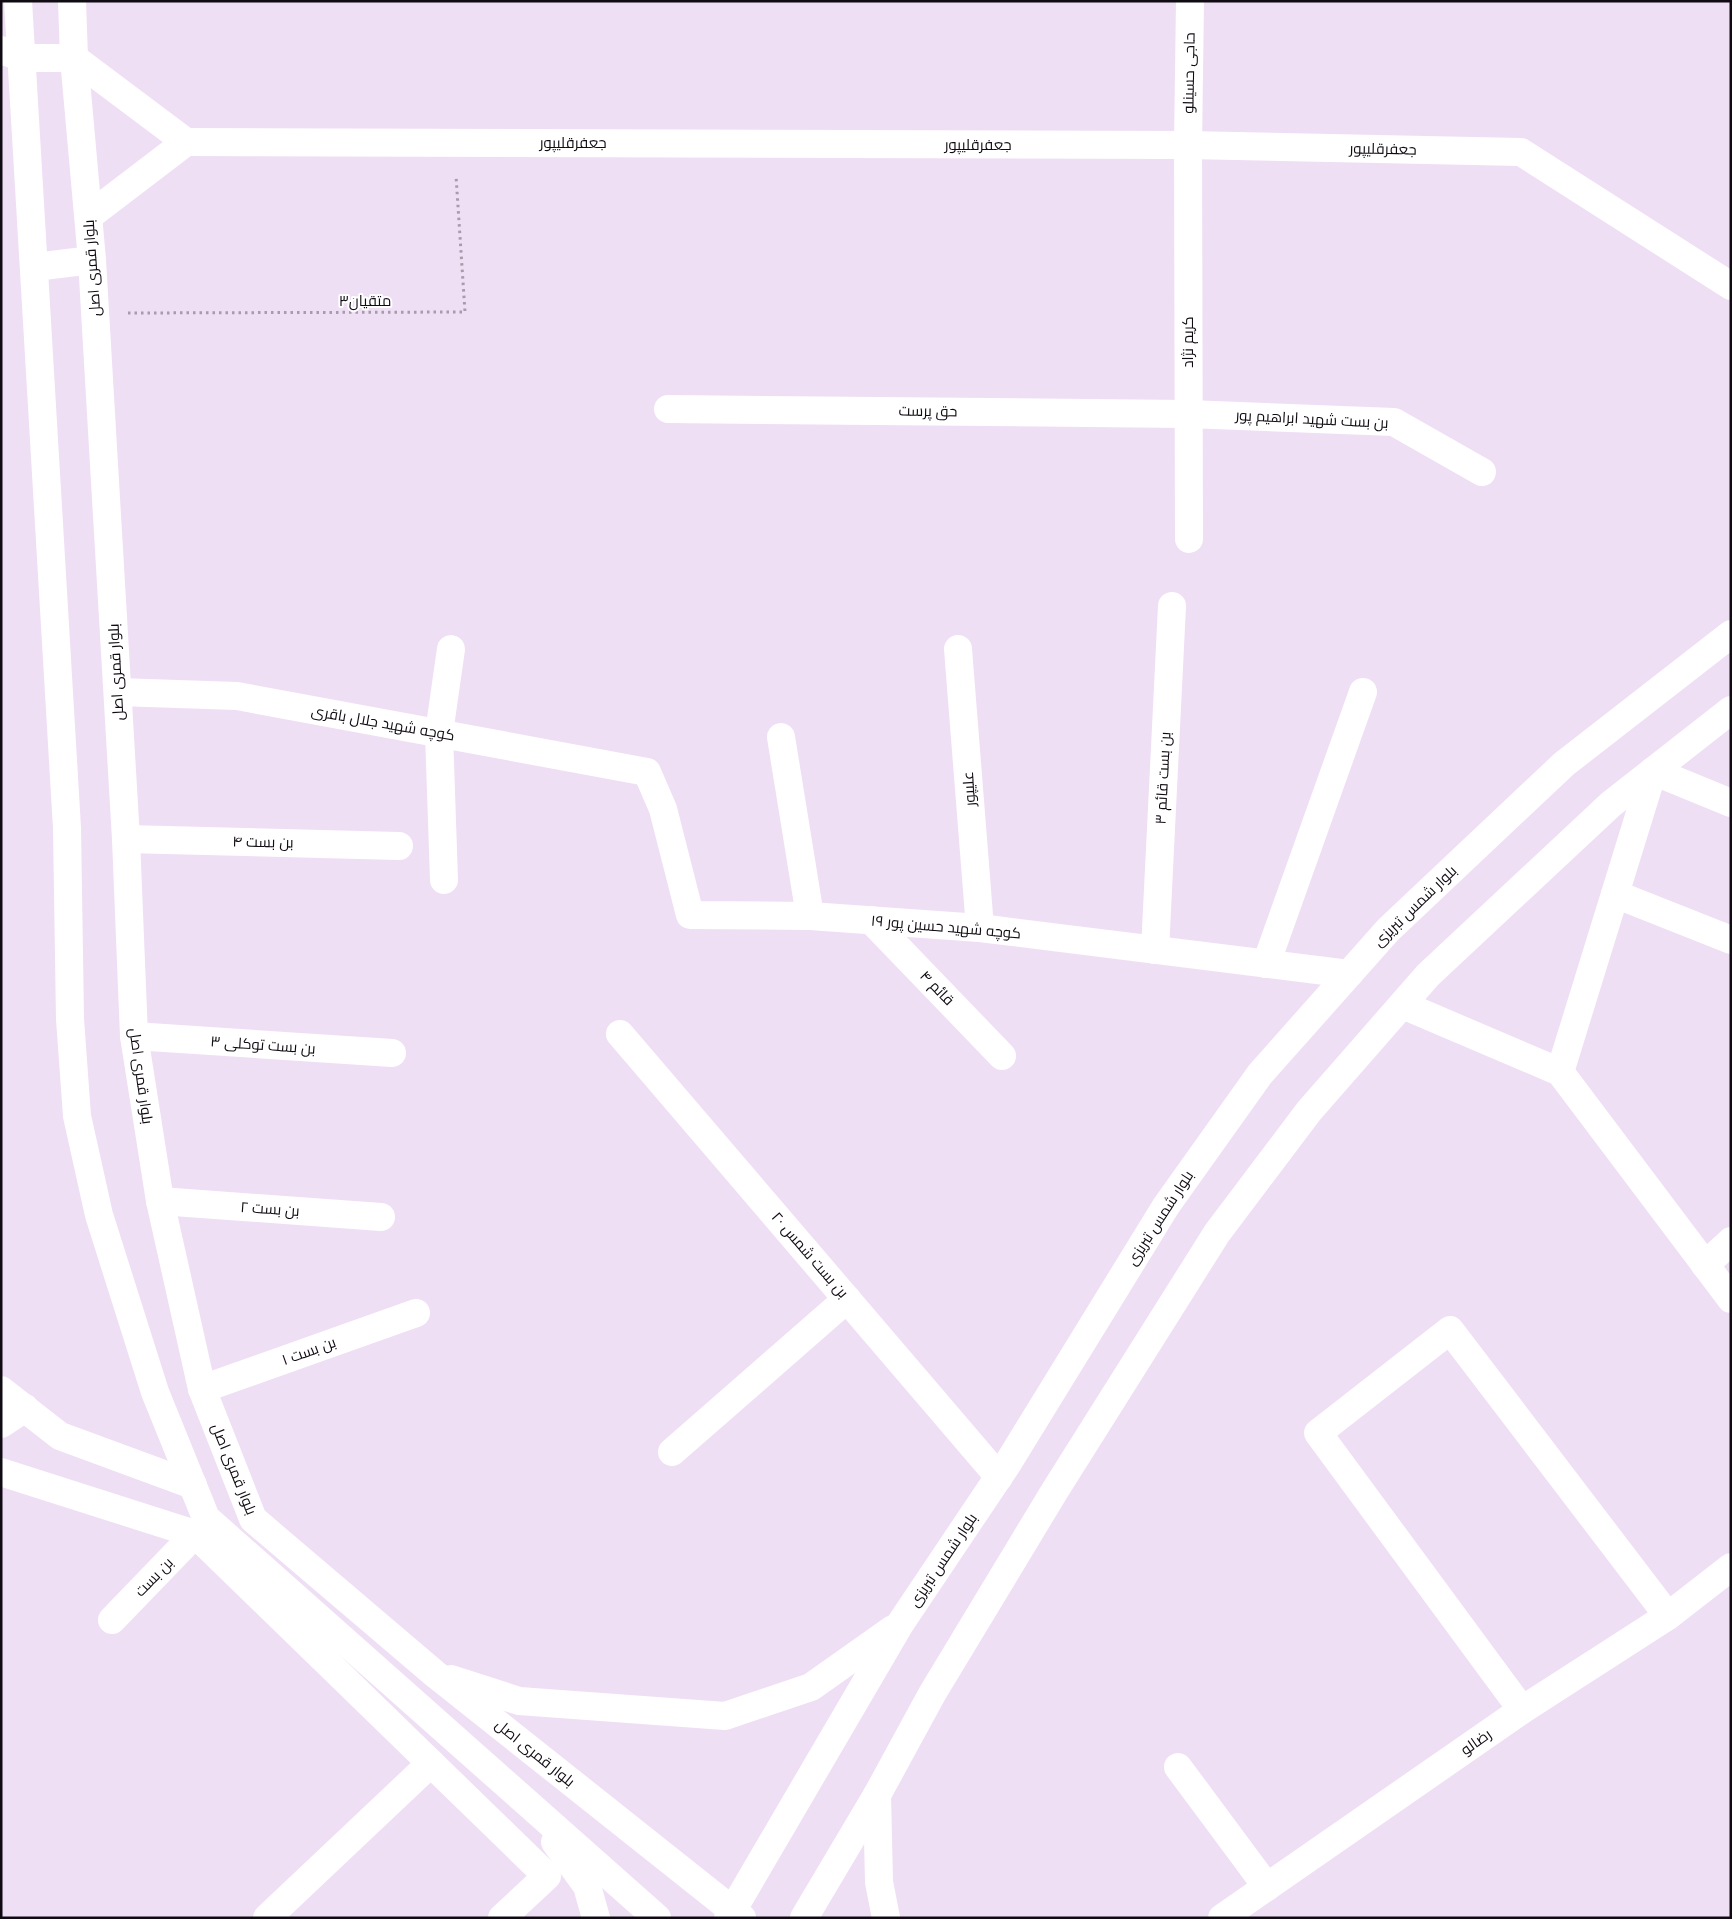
<svg xmlns="http://www.w3.org/2000/svg" width="1732" height="1919" viewBox="0 0 1732 1919" font-family="'Open Sans',Cairo,sans-serif">
  <style>
    .lines { fill: none; stroke-linecap: round; stroke-linejoin: round }
    .path { stroke: #a79bac; stroke-width: 3; stroke-dasharray: 2.5 4; stroke-linecap: butt }
    .street { stroke: #fff; stroke-width: 28 }
    .secondary { stroke: #fff; stroke-width: 28 }
    .labels { text-anchor: middle; stroke-width: 4; stroke-linejoin: round; paint-order: stroke }
    .street-label { font-size: 15px; fill: #100b12; stroke: #fff }
  </style>
  <rect width="100%" height="100%" fill="#efdff5"/>
  <g class="lines">
    <polyline class="path" points="128,313 465,312 456,176"/>
    <g class="street">
      <polyline points="1,50 22,58"/>
      <polyline points="1188,145 1189,539"/>
      <polyline points="668,409 1188,414 1394,422 1482,472"/>
      <polyline points="958,649 980,928"/>
      <polyline points="118,692 237,696 647,772 663,809 690,915 810,916 980,928 1349,974"/>
      <polyline points="781,737 810,916"/>
      <polyline points="126,839 399,846"/>
      <polyline points="444,880 439,733 451,649"/>
      <polyline points="1615,894 1731,940"/>
      <polyline points="871,920 1002,1056"/>
      <polyline points="1155,950 1172,606"/>
      <polyline points="1266,964 1363,692"/>
      <polyline points="1403,1005 1560,1072 1653,771 1731,803"/>
      <polyline points="620,1034 999,1477"/>
      <polyline points="134,1036 392,1053"/>
      <polyline points="1560,1072 1731,1299"/>
      <polyline points="160,1201 381,1217"/>
      <polyline points="1705,1265 1731,1241"/>
      <polyline points="202,1389 416,1313"/>
      <polyline points="1,1424 25,1408"/>
      <polyline points="672,1452 847,1299"/>
      <polyline points="1,1472 195,1534 547,1876 502,1918"/>
      <polyline points="112,1620 195,1534"/>
      <polyline points="1522,1710 1318,1433 1450,1330 1668,1616"/>
      <polyline points="1178,1767 1267,1887"/>
      <polyline points="267,1918 431,1763"/>
      <polyline points="1222,1918 1522,1710 1668,1616 1731,1567"/>
    </g>
    <g class="secondary">
      <polyline points="18,1 67,828 70,1019 77,1116 99,1215 155,1392 206,1518 657,1918"/>
      <polyline points="72,1 74,58 92,260 126,839 134,1036 160,1201 202,1389 253,1519 435,1674 742,1918"/>
      <polyline points="22,58 74,58 186,142"/>
      <polyline points="186,142 1188,145 1521,152 1731,286"/>
      <polyline points="1188,145 1190,1"/>
      <polyline points="89,216 186,142"/>
      <polyline points="35,267 92,260"/>
      <polyline points="1,1390 60,1436 193,1485"/>
      <polyline points="451,1679 519,1701 725,1716 811,1687 893,1629"/>
      <polyline points="877,1795 879,1882 886,1918"/>
      <polyline points="555,1842 587,1886 596,1918"/>
      <polyline points="728,1918 900,1624 1008,1463 1166,1206 1260,1074 1388,930 1564,764 1731,634"/>
      <polyline points="804,1918 877,1795 932,1694 1054,1492 1217,1233 1309,1111 1428,975 1611,804 1731,710"/>
    </g>
  </g>
  <g class="labels">
    <g class="street-label">
      <text transform="translate(1189 73) rotate(-89)" y="5">حاجی حسینلو</text>
      <text x="573" y="148">جعفرقلیپور</text>
      <text x="978" y="150">جعفرقلیپور</text>
      <text transform="translate(1383 149) rotate(1)" y="5">جعفرقلیپور</text>
      <text transform="translate(92 268) rotate(-94)" y="5">بلوار قمری اصل</text>
      <text x="365" y="306">متقیان۳</text>
      <text transform="translate(1188 342) rotate(-90)" y="5">کریم نژاد</text>
      <text transform="translate(928 411) rotate(1)" y="5">حق پرست</text>
      <text transform="translate(1312 419) rotate(3)" y="5">بن بست شهید ابراهیم پور</text>
      <text transform="translate(116 672) rotate(-93)" y="5">بلوار قمری اصل</text>
      <text transform="translate(383 723) rotate(10)" y="5">کوچه شهید جلال باقری</text>
      <text transform="translate(1163 778) rotate(-87)" y="5">بن بست قائم ۳</text>
      <text transform="translate(969 789) rotate(-94)" y="5">علیپور</text>
      <text transform="translate(263 842) rotate(1)" y="5">بن بست ۴</text>
      <text transform="translate(1415 906) rotate(-44)" y="5">بلوار شمس تبریزی</text>
      <text transform="translate(946 927) rotate(5)" y="5">کوچه شهید حسین پور ۱۹</text>
      <text transform="translate(937 988) rotate(46)" y="5">قائم ۴</text>
      <text transform="translate(263 1045) rotate(4)" y="5">بن بست توکلی ۳</text>
      <text transform="translate(141 1076) rotate(82)" y="5">بلوار قمری اصل</text>
      <text transform="translate(270 1209) rotate(4)" y="5">بن بست ۲</text>
      <text transform="translate(1160 1218) rotate(-57)" y="5">بلوار شمس تبریزی</text>
      <text transform="translate(810 1255) rotate(49)" y="5">بن بست شمس ۲۰</text>
      <text transform="translate(309 1351) rotate(-20)" y="5">بن بست ۱</text>
      <text transform="translate(234 1469) rotate(68)" y="5">بلوار قمری اصل</text>
      <text transform="translate(943 1560) rotate(-56)" y="5">بلوار شمس تبریزی</text>
      <text transform="translate(154 1577) rotate(-46)" y="5">بن بست</text>
      <text transform="translate(1476 1742) rotate(-35)" y="5">رضالو</text>
      <text transform="translate(535 1753) rotate(39)" y="5">بلوار قمری اصل</text>
    </g>
  </g>
  <rect width="1732" height="1919" fill="none" stroke="#100b12" stroke-width="5"/>
</svg>
